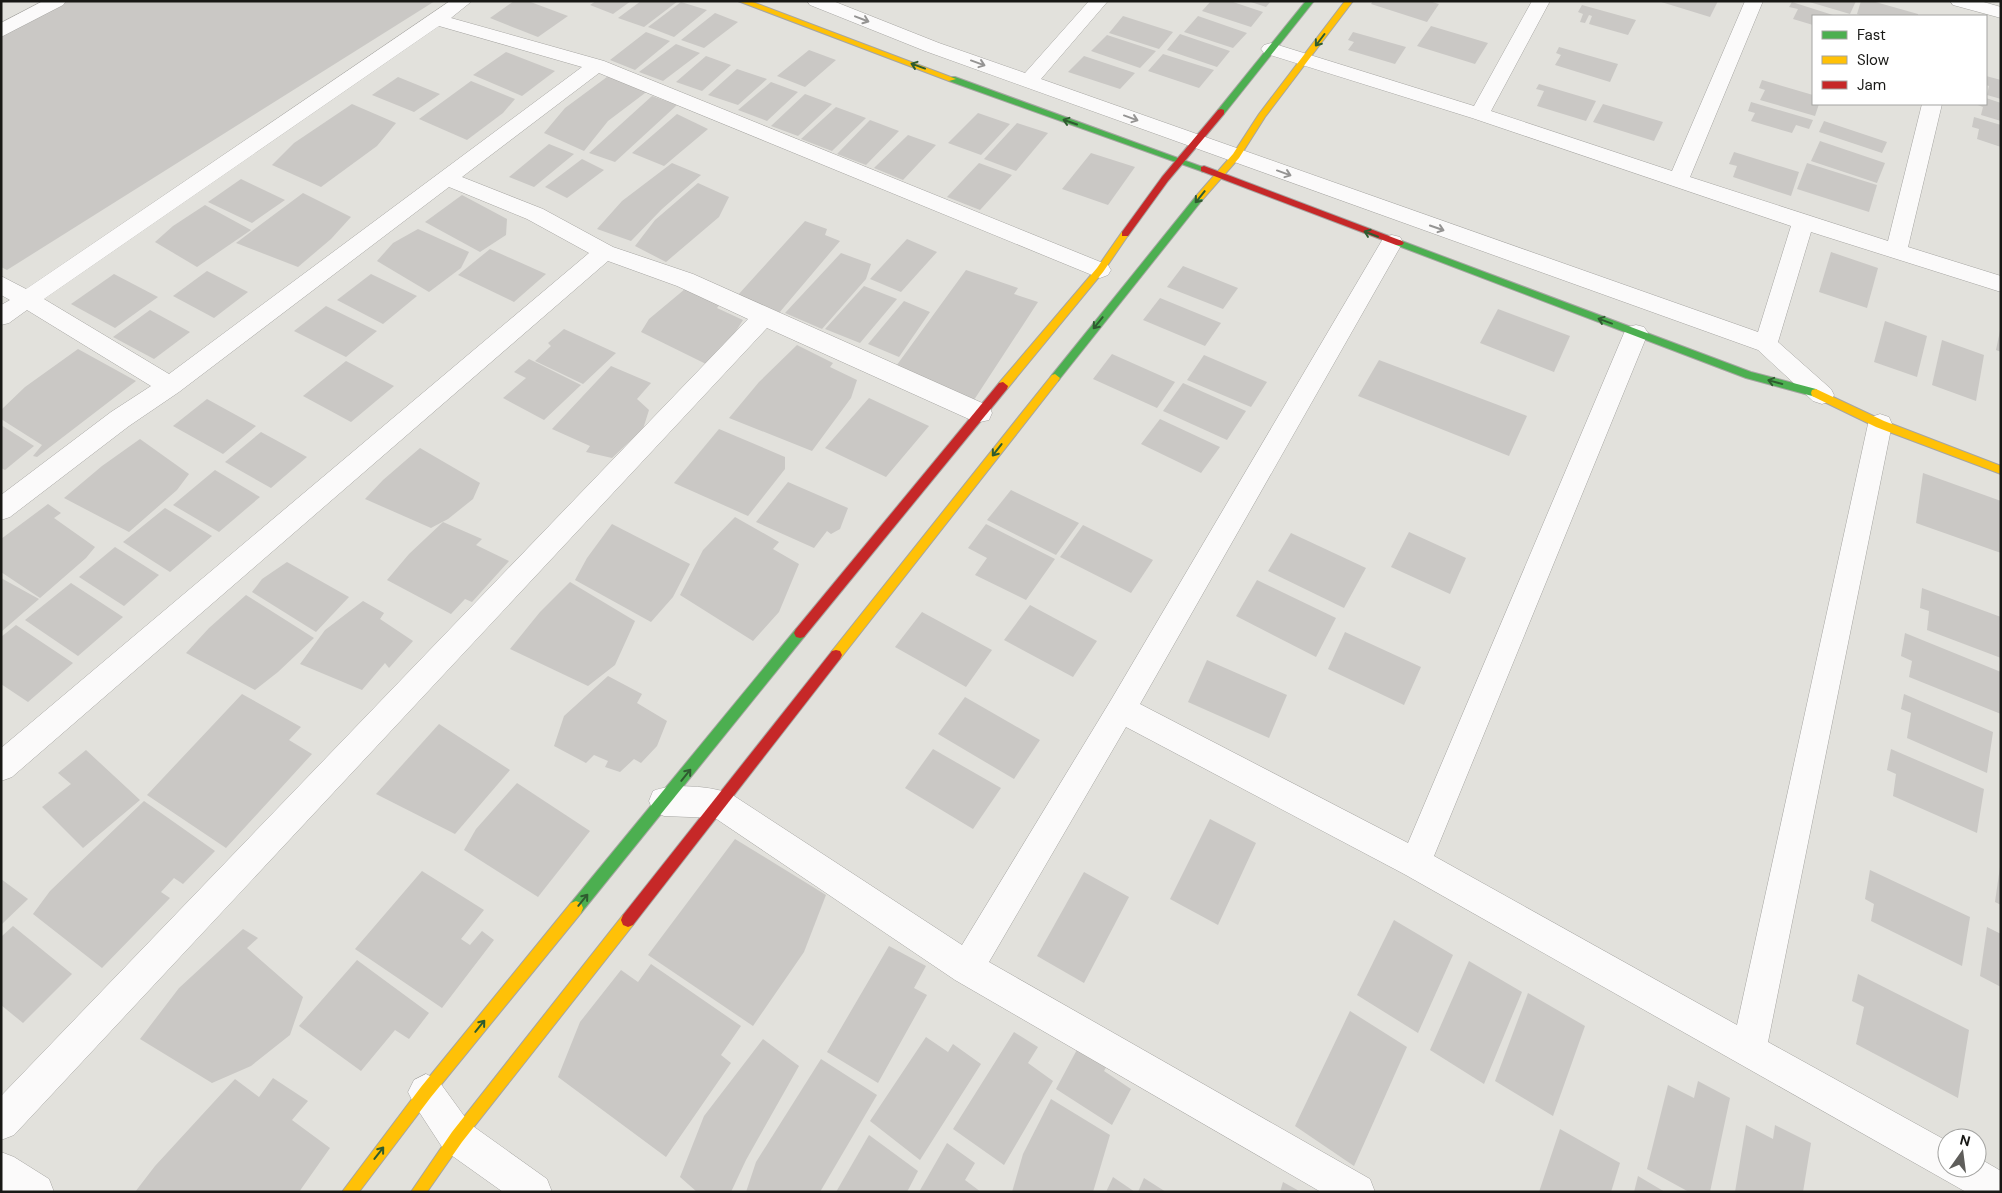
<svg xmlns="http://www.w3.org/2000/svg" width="2002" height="1193" viewBox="0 0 2002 1193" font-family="'DM Sans',sans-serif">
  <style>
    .building { fill: #cac8c5 }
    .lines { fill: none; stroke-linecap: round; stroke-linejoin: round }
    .street-casing { stroke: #a6a5a2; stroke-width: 1 }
    .fast-casing { stroke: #a6a5a2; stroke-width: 2 }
    .slow-casing { stroke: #a6a5a2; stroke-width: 2 }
    .jam-casing { stroke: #a6a5a2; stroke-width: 2 }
    .street { fill: #fbfafa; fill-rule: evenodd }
    .fast { fill: #4caf50; fill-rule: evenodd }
    .slow { fill: #ffc107; fill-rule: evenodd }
    .jam { fill: #c62828; fill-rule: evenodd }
    .oneway { stroke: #959493 }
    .oneway2 { stroke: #2f5c30 }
  </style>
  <rect width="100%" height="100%" fill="#e2e1dc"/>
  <g class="building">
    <polygon points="68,1 435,1 7,270 1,267 1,37"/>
    <polygon points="514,1 528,1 568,16 538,37 490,18"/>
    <polygon points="596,1 631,1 613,14 590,5"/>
    <polygon points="641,1 678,1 644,27 618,18"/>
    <polygon points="1211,1 1230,1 1263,12 1251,27 1202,11"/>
    <polygon points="1248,1 1271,1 1266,7"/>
    <polygon points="1373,1 1429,1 1439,4 1427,22 1371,4"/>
    <polygon points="1658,1 1718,1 1710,17"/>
    <polygon points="1806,1 1856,1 1850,14"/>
    <polygon points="1861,1 1872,1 1918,14 1918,16 1864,16 1857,14"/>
    <polygon points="681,2 707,10 674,37 648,27"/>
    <polygon points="1792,2 1836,16 1813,16 1813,25 1793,19 1798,9 1789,7"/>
    <polygon points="1582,5 1636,20 1628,35 1589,24 1592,16 1589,15 1585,23 1580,22 1583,14 1578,12"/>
    <polygon points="715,13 738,22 704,48 681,40"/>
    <polygon points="1123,16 1173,32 1159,49 1109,33"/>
    <polygon points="1198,16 1247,33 1233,48 1184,32"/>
    <polygon points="1431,26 1488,43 1475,64 1417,46"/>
    <polygon points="646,32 670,41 635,70 610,60"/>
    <polygon points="1353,32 1406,47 1395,64 1348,50 1354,42 1348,40"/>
    <polygon points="1180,34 1230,51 1217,67 1167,50"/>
    <polygon points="1107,35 1156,51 1140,68 1091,51"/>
    <polygon points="676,44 700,53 663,81 639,72"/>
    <polygon points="1559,47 1618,64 1610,82 1555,65 1561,55 1556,53"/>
    <polygon points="809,50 836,60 805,87 777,76"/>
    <polygon points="506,52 555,71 522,96 473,75"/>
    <polygon points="1163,54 1214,70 1199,88 1148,71"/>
    <polygon points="706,56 731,65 702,91 676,82"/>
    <polygon points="1084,56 1135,73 1120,89 1068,72"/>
    <polygon points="737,69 767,79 738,105 708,95"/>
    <polygon points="611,74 649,90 608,121 584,151 544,133 565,108"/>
    <polygon points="1986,76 2001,80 2001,99 1987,95 1989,86 1986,85"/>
    <polygon points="398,77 440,94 414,112 372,95"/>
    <polygon points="1762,80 1813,95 1813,104 1819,104 1815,116 1760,100 1765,90 1759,88"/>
    <polygon points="471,81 515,99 503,113 467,140 419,119"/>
    <polygon points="771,82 798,92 767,121 738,110"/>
    <polygon points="1539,84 1596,101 1586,121 1537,106 1544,91 1536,89"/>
    <polygon points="805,94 832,104 798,136 771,126"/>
    <polygon points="652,96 677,105 615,162 589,153"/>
    <polygon points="1986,98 2001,103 2001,121 1981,115 1983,107 1975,104 1986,104"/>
    <polygon points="1751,102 1813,120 1809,129 1796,125 1792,133 1751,121 1755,113 1748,111"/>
    <polygon points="352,104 396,123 377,146 321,187 272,165 294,143"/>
    <polygon points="1603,104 1663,122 1654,141 1593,122"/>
    <polygon points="836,107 866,118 832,151 801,139"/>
    <polygon points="978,113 1010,124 981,155 948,143"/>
    <polygon points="677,114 708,129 664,166 632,153"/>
    <polygon points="1974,117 2001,125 2001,147 1977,139 1979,129 1972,127"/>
    <polygon points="870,120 899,131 866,165 837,154"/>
    <polygon points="1824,121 1887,142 1882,153 1819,132"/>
    <polygon points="1017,123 1048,133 1016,171 984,159"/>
    <polygon points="908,135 936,145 903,180 874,168"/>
    <polygon points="1820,141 1885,163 1877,183 1811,161"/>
    <polygon points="549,144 574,154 534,187 509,177"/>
    <polygon points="1734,152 1799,172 1791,196 1733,177 1737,166 1729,164"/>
    <polygon points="1091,153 1135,167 1108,205 1062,189"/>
    <polygon points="582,159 604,170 567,198 545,187"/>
    <polygon points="672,163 701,175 662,209 631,241 597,229 622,201"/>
    <polygon points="979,163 1012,175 980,210 947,197"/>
    <polygon points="1807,163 1877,185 1869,212 1797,189"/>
    <polygon points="241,179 285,200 252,223 208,202"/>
    <polygon points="698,183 729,197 719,217 666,262 635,246 655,220"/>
    <polygon points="303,193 351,217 331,239 298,267 236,243"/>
    <polygon points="462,195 507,219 506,235 480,252 425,222"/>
    <polygon points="205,205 251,230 197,267 155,242 173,226"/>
    <polygon points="805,221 827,229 825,235 840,241 779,313 737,296"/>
    <polygon points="418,229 469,252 461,268 429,292 377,261 393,243"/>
    <polygon points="907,239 937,252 901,292 870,279"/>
    <polygon points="490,249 546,274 514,302 458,275"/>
    <polygon points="1831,252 1878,268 1867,308 1819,292"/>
    <polygon points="841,253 871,264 866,279 822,329 785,313"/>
    <polygon points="1183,266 1238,288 1223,309 1167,287"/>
    <polygon points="966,270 1018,288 1014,294 1038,302 972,403 891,373"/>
    <polygon points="207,271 248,292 214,318 173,296"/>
    <polygon points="114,274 158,297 115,328 71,304"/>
    <polygon points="371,274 417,296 383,324 337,300"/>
    <polygon points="864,286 897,299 860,343 825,329"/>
    <polygon points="685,289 721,303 717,308 743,320 729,342 706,364 641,332 649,319"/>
    <polygon points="1160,298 1221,323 1205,346 1143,320"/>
    <polygon points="904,301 930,312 899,357 868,344"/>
    <polygon points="326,306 377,331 346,357 294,331"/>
    <polygon points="1498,309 1570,336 1554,372 1480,343"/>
    <polygon points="150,310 190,332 154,359 113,337"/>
    <polygon points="1885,321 1927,336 1917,377 1874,362"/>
    <polygon points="564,329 616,353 583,384 535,361 551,346 548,343"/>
    <polygon points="2000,331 2001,331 2001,352 1996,350"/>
    <polygon points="1942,340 1984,355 1976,401 1932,385"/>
    <polygon points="797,345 833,363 830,367 857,380 851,398 812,451 729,418 759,382"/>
    <polygon points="78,349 136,381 37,457 33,456 42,445 1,419 1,410 25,387"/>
    <polygon points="1112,354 1175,382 1157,408 1093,379"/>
    <polygon points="1204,355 1267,382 1251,407 1187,380"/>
    <polygon points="529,359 581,385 544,420 503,398 526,378 514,372"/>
    <polygon points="1379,360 1527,416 1509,456 1358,396"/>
    <polygon points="346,361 394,386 351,422 303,396"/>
    <polygon points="611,366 651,383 637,399 649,410 643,429 612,458 586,452 590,446 552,429"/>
    <polygon points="1183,383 1246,411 1227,440 1163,411"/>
    <polygon points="869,398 929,426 886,477 825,448"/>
    <polygon points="207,399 256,426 223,454 173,426"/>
    <polygon points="1160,419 1220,447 1201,473 1141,444"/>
    <polygon points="1,425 34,446 5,470 1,468"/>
    <polygon points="719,429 785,457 785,469 748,516 674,483"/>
    <polygon points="261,432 307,457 271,488 225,462"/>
    <polygon points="140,439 189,474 177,490 129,532 64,498 102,466"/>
    <polygon points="420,448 480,483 473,499 448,519 431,528 365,499 383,480"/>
    <polygon points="215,470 260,497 219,532 173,505"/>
    <polygon points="1923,473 2001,501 2001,553 1916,523"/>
    <polygon points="788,482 848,508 840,529 831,534 827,531 814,548 756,522"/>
    <polygon points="1011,490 1079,523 1056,555 987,520"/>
    <polygon points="48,504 61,513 54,518 95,547 86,558 40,598 1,572 1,539"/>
    <polygon points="165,508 212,536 170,572 123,542"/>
    <polygon points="735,517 779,542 773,549 799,564 779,612 753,641 680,595 703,550"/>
    <polygon points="443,522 482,539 476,545 509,561 472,602 465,599 451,614 387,580 409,554"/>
    <polygon points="612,524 690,564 673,597 651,622 575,580 587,558"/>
    <polygon points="986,524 1055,559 1026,600 975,575 987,558 968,548"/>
    <polygon points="1083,525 1153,560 1131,593 1060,557"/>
    <polygon points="1409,532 1466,558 1450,594 1391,567"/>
    <polygon points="1291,533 1366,568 1344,608 1268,571"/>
    <polygon points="115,547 159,575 124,606 79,577"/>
    <polygon points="287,562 349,597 316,632 252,592 262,579"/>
    <polygon points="1,578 39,599 1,632"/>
    <polygon points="1257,580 1336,618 1316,657 1236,616"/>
    <polygon points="570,582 635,621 615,665 588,686 510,649 540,612"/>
    <polygon points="71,583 123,617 78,656 25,620"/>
    <polygon points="1922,588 2001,617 2001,658 1927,630 1929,611 1920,608"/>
    <polygon points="246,595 314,638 278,672 255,690 186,653 209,628"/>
    <polygon points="363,601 384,613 380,619 413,641 389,668 385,663 362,690 300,664 325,630"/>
    <polygon points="1030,605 1097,641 1073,677 1004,640"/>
    <polygon points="922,612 992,650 966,687 895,647"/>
    <polygon points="16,625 73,663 28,702 1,684 1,637"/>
    <polygon points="1345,632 1421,667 1404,705 1328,669"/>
    <polygon points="1905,633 2001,672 2001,714 1909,677 1912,661 1901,656"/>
    <polygon points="1207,660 1287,695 1269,738 1188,702"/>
    <polygon points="608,676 642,694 637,703 667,721 657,746 641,763 634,759 620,772 605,767 608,761 594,755 586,763 554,746 564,716"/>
    <polygon points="242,694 301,727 289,740 312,754 226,848 147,795"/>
    <polygon points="1904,694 1993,732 1987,773 1907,738 1911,713 1901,709"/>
    <polygon points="965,697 1040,740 1014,779 938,734"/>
    <polygon points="439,724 510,770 455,834 376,794"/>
    <polygon points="933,749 1001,788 973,829 905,788"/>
    <polygon points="1891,749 1984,789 1977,833 1893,796 1896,774 1887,770"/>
    <polygon points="86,750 140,800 83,848 42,807 71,784 58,773"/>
    <polygon points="517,783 590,831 538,897 464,850 476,829"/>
    <polygon points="144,801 215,851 183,884 174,878 161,892 170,898 102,968 33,914 50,891"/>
    <polygon points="1210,819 1256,843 1218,925 1170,899"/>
    <polygon points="735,839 826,895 804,952 753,1026 648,955"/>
    <polygon points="2000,867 2001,867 2001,905 1995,902"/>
    <polygon points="1870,870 1970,917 1962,966 1871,921 1874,904 1865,899"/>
    <polygon points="422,871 484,910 461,939 470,945 482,931 494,940 442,1008 355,949"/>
    <polygon points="1084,872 1129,897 1084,983 1037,956"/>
    <polygon points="1,879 28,899 1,925"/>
    <polygon points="1394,920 1453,955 1418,1033 1357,995"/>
    <polygon points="13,926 72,974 23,1023 1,1005 1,937"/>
    <polygon points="1987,927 2001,934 2001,987 1980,976"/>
    <polygon points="243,929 258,938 247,948 303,997 290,1035 251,1066 212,1083 140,1039 179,988"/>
    <polygon points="889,946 926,966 914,988 927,995 878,1083 827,1052"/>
    <polygon points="357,960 429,1013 409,1039 395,1030 361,1071 299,1026"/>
    <polygon points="1469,961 1522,992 1484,1084 1430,1050"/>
    <polygon points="651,964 741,1026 721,1055 731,1063 666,1157 558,1077 580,1022 621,970 638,982"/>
    <polygon points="1858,974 1969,1030 1958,1098 1856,1044 1864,1007 1852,1001"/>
    <polygon points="1528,993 1585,1026 1553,1116 1495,1081"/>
    <polygon points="1350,1011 1407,1047 1354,1166 1295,1126"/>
    <polygon points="1014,1032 1038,1047 1028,1063 1053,1081 1004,1165 953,1129"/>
    <polygon points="926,1037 948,1052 953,1044 981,1064 920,1160 870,1121"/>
    <polygon points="763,1039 799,1066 746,1160 731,1192 697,1192 680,1177 704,1116"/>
    <polygon points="1080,1044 1109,1062 1104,1071 1131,1089 1112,1125 1056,1089"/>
    <polygon points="821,1059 877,1095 820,1192 746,1192 756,1162"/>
    <polygon points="273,1078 308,1101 292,1120 330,1148 299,1192 135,1192 155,1166 235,1079 259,1097"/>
    <polygon points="1698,1081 1730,1098 1710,1192 1689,1192 1647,1169 1668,1085 1694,1098"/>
    <polygon points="1051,1099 1110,1135 1093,1192 1012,1192 1023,1154"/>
    <polygon points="1746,1125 1773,1139 1775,1125 1811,1143 1803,1192 1735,1192"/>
    <polygon points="1560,1129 1620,1163 1611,1192 1539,1192"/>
    <polygon points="869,1135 918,1171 907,1192 836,1192"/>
    <polygon points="947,1143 975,1163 965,1180 981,1192 919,1192"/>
    <polygon points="1638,1176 1665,1192 1634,1192"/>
    <polygon points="1113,1177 1135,1192 1106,1192"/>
    <polygon points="1144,1178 1166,1192 1138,1192"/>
    <polygon points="1283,1182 1301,1192 1280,1192"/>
  </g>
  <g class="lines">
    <g class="street-casing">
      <g id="street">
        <polygon points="43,1 66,1 63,5 1,37 1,23"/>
        <path d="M450 1H472L451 18 604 61 1108 265 1111 270 1108 275 1100 278 1092 275 599 73 462 177 543 209 613 247 693 274 989 406 992 413 989 420 980 422 971 420 767 328 14 1135 1 1140V1096L748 319 677 286 608 261 12 777 1 781V748L589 253 527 219 449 187 179 392 129 426 10 517 1 520V495L111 412 151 386 27 310 9 323 1 325V305L10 300 1 295V276L26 289ZM439 26 582 67 169 374 44 299Z"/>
        <polygon points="807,1 833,1 939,43 1025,73 1089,1 1108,1 1041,79 1758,332 1791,226 1472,118 1264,53 1261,49 1264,45 1271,43 1278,45 1474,106 1532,1 1550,1 1491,111 1672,171 1745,1 1763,1 1690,177 1888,241 1922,104 1942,104 1908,247 2001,276 2001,292 1811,232 1778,342 1831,389 1834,395 1831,401 1822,404 1813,401 1758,350 925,51 810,5"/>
        <polygon points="1950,1 1980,1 2001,7 2001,18 1953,5"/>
        <path d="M1392 235 1400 237 1403 242 1140 704 1408 843 1624 333 1628 327 1636 325 1644 327 1648 333 1434 856 1737 1025 1868 424 1871 417 1880 414 1889 417 1892 424 1768 1042 1947 1141V1168H1977V1157L2001 1171V1192H1966L1404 874 1126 727 989 962 1370 1179 1375 1192H1321L955 980 715 818 664 816 653 811 649 801 653 791C672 783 712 786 731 794L962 945 1111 700 1381 242 1384 237Z"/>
        <polygon points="426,1074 438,1080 470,1124 547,1179 552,1192 503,1192 444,1150 414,1104 408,1092 414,1080"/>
        <polygon points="1,1152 14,1157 49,1179 54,1192 1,1191"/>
      </g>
    </g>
    <g class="fast-casing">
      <g id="fast">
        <polygon points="1306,1 1314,1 1224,114 1218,114 1218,110"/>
        <polygon points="949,77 955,77 1208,169 1204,172 1201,171 949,81"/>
        <polygon points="1200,194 1203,195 1203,199 1058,381 1052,381 1050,378 1052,375 1197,195"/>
        <polygon points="1399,240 1751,372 1816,389 1821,393 1816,397 1746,378 1396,245 1396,241"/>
        <polygon points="800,628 804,629 806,633 804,637 581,913 576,915 571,913 569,908 571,903 796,629"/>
      </g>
    </g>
    <g class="slow-casing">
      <g id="slow">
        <polygon points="738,1 750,1 956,79 949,81"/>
        <polygon points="1345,1 1353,1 1265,117 1239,158 1203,199 1197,199 1197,195 1233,154 1259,114"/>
        <polygon points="1125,231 1129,234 1103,272 1007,389 999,389 998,386 999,383 1097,268 1122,232"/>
        <polygon points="1055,374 1060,378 1058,381 840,659 836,660 832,659 830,655 832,651 1052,375"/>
        <polygon points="1816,389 1884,421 2001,466 2001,474 1876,427 1812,396 1811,393 1812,390"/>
        <polygon points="576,901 581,903 583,908 581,913 431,1097 359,1192 342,1192 421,1087 571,903"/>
        <polygon points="628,913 633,915 635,920 633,925 462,1142 427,1192 411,1192 452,1132 623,915"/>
      </g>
    </g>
    <g class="jam-casing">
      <g id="jam">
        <polygon points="1221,109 1224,110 1224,114 1168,181 1128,236 1122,236 1122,232 1162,177 1218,110"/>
        <polygon points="1204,166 1402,241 1404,243 1402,245 1396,245 1201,171 1201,167"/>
        <polygon points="1003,382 1008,386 1007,389 804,637 800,638 796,637 794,633 796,629 999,383"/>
        <polygon points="836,650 840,651 842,655 840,659 633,925 628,927 623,925 621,920 623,915 832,651"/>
      </g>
    </g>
    <use href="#street" class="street"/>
    <use href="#fast" class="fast"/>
    <use href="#slow" class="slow"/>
    <use href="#jam" class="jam"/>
  </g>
  <defs><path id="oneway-shaft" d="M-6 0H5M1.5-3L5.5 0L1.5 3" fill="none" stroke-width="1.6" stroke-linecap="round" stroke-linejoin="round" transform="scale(1.25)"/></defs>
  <g class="oneway">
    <use href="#oneway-shaft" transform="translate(862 19) rotate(21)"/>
    <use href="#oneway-shaft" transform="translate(978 63) rotate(20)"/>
    <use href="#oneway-shaft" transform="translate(1131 118) rotate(20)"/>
    <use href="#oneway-shaft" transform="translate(1284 173) rotate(20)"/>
    <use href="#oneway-shaft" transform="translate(1437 228) rotate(19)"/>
  </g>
  <g class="oneway2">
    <use href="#oneway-shaft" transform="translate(1320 40) rotate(127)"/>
    <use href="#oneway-shaft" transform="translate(918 66) rotate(-160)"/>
    <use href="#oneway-shaft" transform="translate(1070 122) rotate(-161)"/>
    <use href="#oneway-shaft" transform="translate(1200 197) rotate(129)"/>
    <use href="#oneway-shaft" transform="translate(1371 234) rotate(-159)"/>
    <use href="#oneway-shaft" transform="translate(1605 321) rotate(-160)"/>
    <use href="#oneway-shaft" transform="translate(1098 323) rotate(129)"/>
    <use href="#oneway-shaft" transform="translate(1775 382) rotate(-165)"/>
    <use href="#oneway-shaft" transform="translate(997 450) rotate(128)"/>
    <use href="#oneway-shaft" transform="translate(686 775) rotate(-51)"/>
    <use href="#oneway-shaft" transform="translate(583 900) rotate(-51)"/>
    <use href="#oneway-shaft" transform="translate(480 1026) rotate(-51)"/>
    <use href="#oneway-shaft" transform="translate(379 1153) rotate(-52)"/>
  </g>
  <rect width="2002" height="1193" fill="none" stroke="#181815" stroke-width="5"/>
  <rect x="1812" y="15" width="175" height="90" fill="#ffffff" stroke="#a3a3a1"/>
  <rect x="1822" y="31" width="25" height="8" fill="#4caf50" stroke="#a3a3a1"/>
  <text x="1857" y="40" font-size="15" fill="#181815">Fast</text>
  <rect x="1822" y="56" width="25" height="8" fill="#ffc107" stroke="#a3a3a1"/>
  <text x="1857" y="65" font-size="15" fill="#181815">Slow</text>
  <rect x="1822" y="81" width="25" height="8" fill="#c62828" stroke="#a3a3a1"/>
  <text x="1857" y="90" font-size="15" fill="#181815">Jam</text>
  <g transform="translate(1962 1153) rotate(14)"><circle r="24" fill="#ffffff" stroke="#a3a3a1"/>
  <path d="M0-4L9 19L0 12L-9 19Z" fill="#5f5e5b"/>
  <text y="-8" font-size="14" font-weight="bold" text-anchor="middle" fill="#181815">N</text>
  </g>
</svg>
